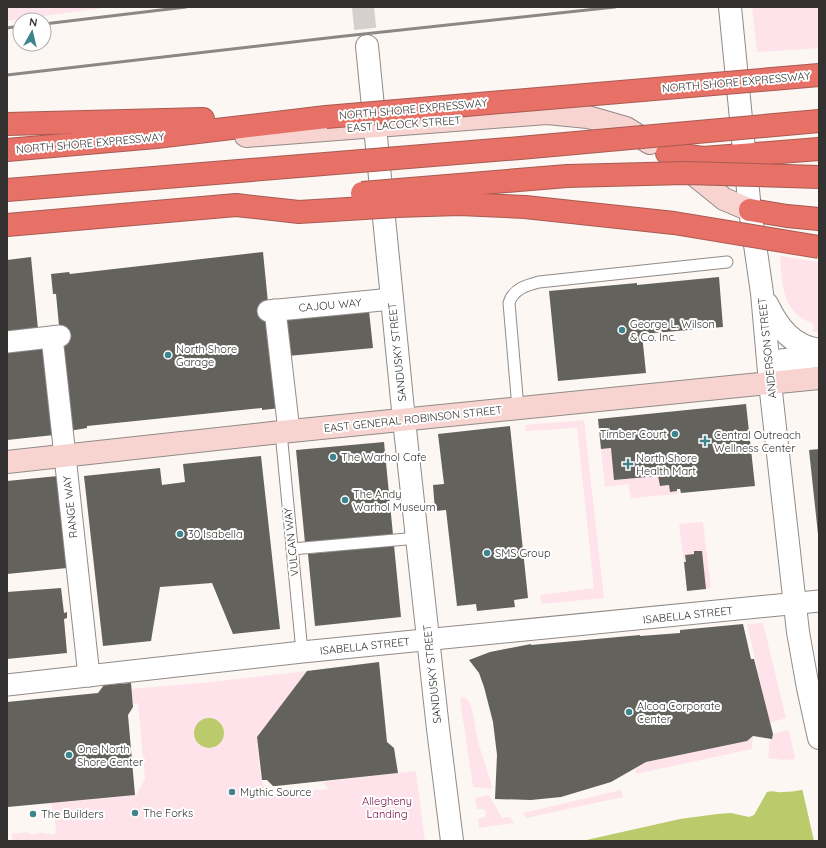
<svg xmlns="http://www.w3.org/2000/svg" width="826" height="848" viewBox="0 0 826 848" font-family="Quicksand,sans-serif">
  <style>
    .green { fill: #fee3eb; fill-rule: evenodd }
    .water { fill: #bbcb6c }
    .pier { fill: #fdf7f4 }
    .building { fill: #64625d }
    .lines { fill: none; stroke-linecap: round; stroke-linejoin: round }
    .tertiary-tunnel { stroke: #d5d0cd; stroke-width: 22; stroke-dasharray: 22 11; stroke-linecap: butt }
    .service-casing { stroke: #908b88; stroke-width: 13 }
    .minor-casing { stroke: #908b88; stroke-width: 23 }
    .tertiary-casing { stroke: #908b88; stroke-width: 24 }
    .secondary-casing { stroke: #908b88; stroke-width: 24 }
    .motorway-casing { stroke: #a85b53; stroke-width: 24 }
    .service { stroke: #fff; stroke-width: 11 }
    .minor { stroke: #fff; stroke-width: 21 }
    .tertiary { stroke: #fff; stroke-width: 22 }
    .secondary { stroke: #f8d4d1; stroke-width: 22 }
    .motorway { stroke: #e77166; stroke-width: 22 }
    .rail { stroke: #8b8785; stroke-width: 3 }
    .motorway-bridge-casing { stroke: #a85b53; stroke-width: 24; stroke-linecap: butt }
    .motorway-bridge { stroke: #e77166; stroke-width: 22 }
    .poi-dot { fill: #3d848d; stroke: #fff; stroke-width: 1.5 }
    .labels { text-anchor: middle; stroke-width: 4; stroke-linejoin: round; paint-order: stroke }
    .street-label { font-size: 11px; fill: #343231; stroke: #fff }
    .poi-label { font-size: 11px; fill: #343231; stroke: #fff; text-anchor: start }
    .park-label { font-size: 11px; fill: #7d0a45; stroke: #fff }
  </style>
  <rect width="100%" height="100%" fill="#fdf7f4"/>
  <g class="green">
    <polygon points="7,7 110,7 7,21"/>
    <polygon points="752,7 819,7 819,48 757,52"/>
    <path d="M780 256 819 262V333L812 331 814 324C810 322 804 320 800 317 781 303 782 277 780 256Z"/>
    <polygon points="584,420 604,598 542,604 540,595 594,588 577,428 526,431 525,425"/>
    <polygon points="611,448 615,480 658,476 660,486 669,485 670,492 677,491 678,494 631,498 628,484 605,487 601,449"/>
    <polygon points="703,522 711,588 706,589 701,551 694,551 694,554 685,555 686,562 684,562 679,524"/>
    <polygon points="763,623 786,718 770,723 747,624"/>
    <path d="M307 671 257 737C258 748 259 782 266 790 268 792 271 793 274 794L329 789 322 782 416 771 425 841H13L11 834 27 832 32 835C43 830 45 835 55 834L56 827 51 803 136 795 145 779 138 703 133 704 131 689 202 683ZM221 723 225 733 208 748 199 745Z"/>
    <polygon points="464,697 467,699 470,703 473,714 478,742 493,789 473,787 460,700 461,698"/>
    <polygon points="789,730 795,759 783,760 768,758 770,739 772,738 773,734"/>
    <polygon points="753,736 752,749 636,774 635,769 646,762 747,741"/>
    <polygon points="621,790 623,797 527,818 523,813"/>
    <polygon points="489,795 502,818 510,817 514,823 479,828 478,819 485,817 486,812 484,809 477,809 475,798"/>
  </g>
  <g class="water">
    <circle cx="209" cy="733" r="15"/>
    <path d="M819 784V841H582L680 819 717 814 731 813 749 817 754 815 767 792C773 790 777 793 783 792 796 792 807 789 819 784Z"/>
  </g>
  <polygon class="pier" points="819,782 819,841 814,841 802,788"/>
  <g class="building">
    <polygon points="263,252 275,374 281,408 262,410 262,408 87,426 87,428 69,431 56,294 53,294 51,274 69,272 70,274"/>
    <polygon points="31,257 38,329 7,333 7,260"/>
    <polygon points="719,277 723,327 642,334 646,373 558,381 549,291 637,283 637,285"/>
    <polygon points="369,311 373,348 288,356 284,320"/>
    <polygon points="44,345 54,435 7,440 7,349"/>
    <polygon points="746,404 755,486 681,493 680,489 677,489 677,491 670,492 669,485 660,486 658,476 614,480 611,448 601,449 598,419"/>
    <polygon points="510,426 528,598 514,600 515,607 477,611 476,604 457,606 446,510 435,511 433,485 444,484 438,434"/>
    <polygon points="384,442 393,535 305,543 296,450"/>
    <polygon points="819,449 819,534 818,534 809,450"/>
    <polygon points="261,456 280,629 233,634 212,583 160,587 151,641 103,646 84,476 160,468 162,485 185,482 183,464"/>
    <polygon points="58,476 67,568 7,574 7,481"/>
    <polygon points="394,545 401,617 315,626 308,554"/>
    <polygon points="694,551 702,551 706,589 687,591 684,562 686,562 685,555 694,554"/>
    <polygon points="61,588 64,613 67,612 67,618 64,619 67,653 7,659 7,592"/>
    <polygon points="743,624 751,659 754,659 773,734 772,739 753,736 747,741 646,762 611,782 561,797 531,800 495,799 497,755 493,722 484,687 479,673 469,660 490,652 531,644 531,645 640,635 640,636 680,633 680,630"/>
    <polygon points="379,662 387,742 394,748 398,773 276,786 273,786 267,780 262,780 257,737 307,671"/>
    <polygon points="131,683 133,707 128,715 135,795 8,807 7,702 98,693 104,685"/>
  </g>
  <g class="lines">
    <polyline class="tertiary-tunnel" points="363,7 367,46"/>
    <g class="service-casing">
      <g id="service">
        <path d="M518 408 509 303C513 289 527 285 539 282L727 262"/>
        <polyline points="281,432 302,652"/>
        <polyline points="292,549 418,538"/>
      </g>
    </g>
    <g class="minor-casing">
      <g id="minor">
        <polyline points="275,310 289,431"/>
        <polyline points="268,311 392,299"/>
        <polyline points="52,337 89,676"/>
        <polyline points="7,342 60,336"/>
        <polyline points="7,685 302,652 819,601"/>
      </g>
    </g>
    <g class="tertiary-casing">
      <g id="tertiary">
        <polyline points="730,7 750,210 762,293 770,383 798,632 808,688 819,738"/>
        <polyline points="367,46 404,420 438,729 452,841"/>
        <path d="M767 304C778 327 792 346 819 350"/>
        <polyline points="769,362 819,356"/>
      </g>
    </g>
    <g class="secondary-casing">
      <g id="secondary">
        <polyline points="246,136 547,113 588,117 626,128 650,143"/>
        <polyline points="682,165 724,199 750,210"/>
        <polyline points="7,462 281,432 819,378"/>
      </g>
    </g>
    <g class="motorway-casing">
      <g id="motorway">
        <polyline points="7,124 203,119"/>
        <polyline points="7,150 156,137 326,117"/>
        <polyline points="667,153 703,158 819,149"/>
        <polyline points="750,210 787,216 819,219"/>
        <polyline points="7,225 236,205"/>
      </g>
    </g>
    <use href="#service" class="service"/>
    <use href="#minor" class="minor"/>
    <use href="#tertiary" class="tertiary"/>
    <use href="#secondary" class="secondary"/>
    <use href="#motorway" class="motorway"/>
    <g class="rail">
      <polyline points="44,24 186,7"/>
      <polyline points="7,28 20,26"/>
      <polyline points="7,75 336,37 615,7"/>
    </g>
    <g class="motorway-bridge-casing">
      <g id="motorway-bridge">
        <polyline points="326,117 819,75"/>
        <polyline points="7,190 520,148 819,121"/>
        <polyline points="362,193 567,176 686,173 819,177"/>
        <polyline points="236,205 299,212 397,206 459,204 525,207 674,223 819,247"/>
      </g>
    </g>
    <use href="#motorway-bridge" class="motorway-bridge"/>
  </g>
  <g class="poi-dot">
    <circle cx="622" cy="330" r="4"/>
    <circle cx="168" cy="355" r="4"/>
    <circle cx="675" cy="434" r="4"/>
    <path d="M703 435h4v4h4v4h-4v4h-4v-4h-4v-4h4z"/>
    <circle cx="333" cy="457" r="4"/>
    <path d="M626 458h4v4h4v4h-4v4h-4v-4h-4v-4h4z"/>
    <circle cx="345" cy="500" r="4"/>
    <circle cx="180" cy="534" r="4"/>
    <circle cx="487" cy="553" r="4"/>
    <circle cx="629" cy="712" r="4"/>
    <circle cx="69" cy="755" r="4"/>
    <circle cx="232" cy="792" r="4"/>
    <circle cx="135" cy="813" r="4"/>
    <circle cx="33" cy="814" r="4"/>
  </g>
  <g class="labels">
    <g class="street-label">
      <text transform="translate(736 82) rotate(-5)" y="4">NORTH SHORE EXPRESSWAY</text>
      <text transform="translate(413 109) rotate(-5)" y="4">NORTH SHORE EXPRESSWAY</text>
      <text transform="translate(404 124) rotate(-4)" y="4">EAST LACOCK STREET</text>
      <text transform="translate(90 143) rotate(-5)" y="4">NORTH SHORE EXPRESSWAY</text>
      <text transform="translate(330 305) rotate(-5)" y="4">CAJOU WAY</text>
      <text transform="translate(767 348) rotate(-96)" y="4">ANDERSON STREET</text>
      <text transform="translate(397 352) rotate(-96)" y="4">SANDUSKY STREET</text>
      <text transform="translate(413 419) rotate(-6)" y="4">EAST GENERAL ROBINSON STREET</text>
      <text transform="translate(70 507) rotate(-96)" y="4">RANGE WAY</text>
      <text transform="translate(291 542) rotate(-96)" y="4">VULCAN WAY</text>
      <text transform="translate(688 615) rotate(-6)" y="4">ISABELLA STREET</text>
      <text transform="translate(365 646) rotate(-6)" y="4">ISABELLA STREET</text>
      <text transform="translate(432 674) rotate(-96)" y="4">SANDUSKY STREET</text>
    </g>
    <g class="poi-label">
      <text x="630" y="328">George L. Wilson<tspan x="630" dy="13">&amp; Co. Inc.</tspan></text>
      <text x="176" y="353">North Shore<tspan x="176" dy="13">Garage</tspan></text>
      <text x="667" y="438" text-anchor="end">Timber Court</text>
      <text x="714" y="439">Central Outreach<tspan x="714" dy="13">Wellness Center</tspan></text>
      <text x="341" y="461">The Warhol Cafe</text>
      <text x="636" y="462">North Shore<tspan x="636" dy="13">Health Mart</tspan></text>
      <text x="353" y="498">The Andy<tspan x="353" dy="13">Warhol Museum</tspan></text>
      <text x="188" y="538">30 Isabella</text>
      <text x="495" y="557">SMS Group</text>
      <text x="637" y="710">Alcoa Corporate<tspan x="637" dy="13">Center</tspan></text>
      <text x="77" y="753">One North<tspan x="77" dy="13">Shore Center</tspan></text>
      <text x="240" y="796">Mythic Source</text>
      <text x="143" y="817">The Forks</text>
      <text x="41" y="818">The Builders</text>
    </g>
    <g class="park-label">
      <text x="387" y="805">Allegheny<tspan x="387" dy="13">Landing</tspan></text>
    </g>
  </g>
  <rect width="826" height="848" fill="none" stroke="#343231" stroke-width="16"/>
  <g transform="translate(32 32) rotate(8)"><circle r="19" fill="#ffffff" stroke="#aeadad"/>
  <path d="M0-3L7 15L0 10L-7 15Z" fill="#3d848d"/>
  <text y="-6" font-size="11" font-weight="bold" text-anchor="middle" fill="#343231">N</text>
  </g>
</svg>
